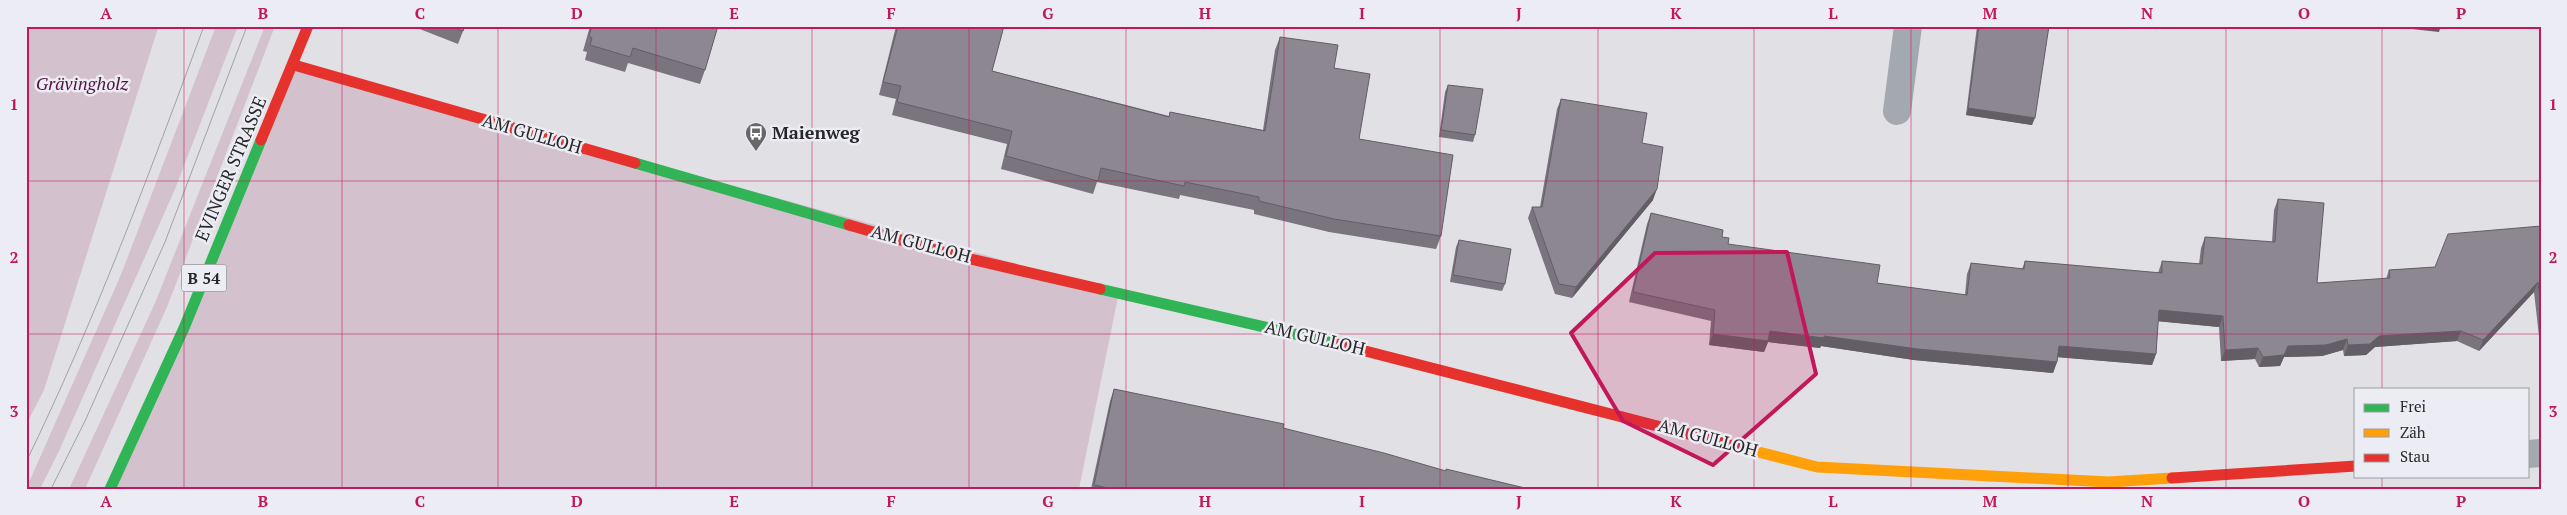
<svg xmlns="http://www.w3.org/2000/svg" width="2567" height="515" viewBox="0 0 2567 515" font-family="'PT Serif',serif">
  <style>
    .green { fill: #d4c1ce }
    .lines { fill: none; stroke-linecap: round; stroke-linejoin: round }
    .street { stroke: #a4a9af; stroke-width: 28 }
    .fast { stroke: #30b455; stroke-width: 11 }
    .slow { stroke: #ff9f0a; stroke-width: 11 }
    .jam { stroke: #e5322d; stroke-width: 11 }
    .tram { stroke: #a0a2a7; stroke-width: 1 }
    .wall { fill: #79747e }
    .shaded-wall { fill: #635e66 }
    .building { fill: #8d8792; stroke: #635e66 }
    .marked { fill: #c2185b; fill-opacity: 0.2; stroke: #c2185b; stroke-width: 4; stroke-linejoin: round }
    .grid { fill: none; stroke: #c2185b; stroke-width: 1; stroke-opacity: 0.55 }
    .labels { text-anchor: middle; stroke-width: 5; stroke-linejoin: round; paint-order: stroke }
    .shield { fill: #ececf4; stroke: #626267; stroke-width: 1 }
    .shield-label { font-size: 16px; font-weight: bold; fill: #27272a }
    .park-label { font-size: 18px; font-style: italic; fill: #541241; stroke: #ececf4 }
    .poi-label { font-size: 18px; font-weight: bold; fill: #27272a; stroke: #ececf4; text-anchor: start }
    .street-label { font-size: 18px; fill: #27272a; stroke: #ececf4 }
    .neatline { fill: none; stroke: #c2185b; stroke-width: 2 }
    .grid-label { font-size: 16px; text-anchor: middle; font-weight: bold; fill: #c2185b }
  </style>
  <rect width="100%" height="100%" fill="#e1e1e5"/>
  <g class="green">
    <polygon points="26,26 158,28 44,390 26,425"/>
    <polygon points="216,26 238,26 175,189 59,451 40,489 26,489 120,277"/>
    <polygon points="265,26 275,26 167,307 85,489 69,489 155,303"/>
    <polygon points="294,65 1119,292 1079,489 110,489"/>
  </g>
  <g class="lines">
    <g class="street">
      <polyline points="1897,111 1908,26"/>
      <polyline points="2528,454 2541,453"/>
    </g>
    <g class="fast">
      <polyline points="635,163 849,225"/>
      <polyline points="1100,289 1338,344"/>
      <polyline points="110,489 184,328 261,140"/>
    </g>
    <polyline class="slow" points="1739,447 1817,467 2109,482 2172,478"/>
    <g class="jam">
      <polyline points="294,65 635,163"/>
      <polyline points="261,140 308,26"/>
      <polyline points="849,225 949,254 1100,289"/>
      <polyline points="1338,344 1739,447"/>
      <polyline points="2172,478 2356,466"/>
    </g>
    <g class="tram">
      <path d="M26 462C95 321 149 174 204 26"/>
      <polyline points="51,489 85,421 165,242 247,26"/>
    </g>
  </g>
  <g class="wall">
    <polygon points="412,26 465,26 458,44"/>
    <polygon points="590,26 718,26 705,70 700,84 628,63 625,72 585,60 587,52 583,51"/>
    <polygon points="896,26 1004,26 992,71 1169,116 1170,112 1263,130 1275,50 1280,37 1334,68 1359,139 1441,236 1436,249 1329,232 1254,214 1254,210 1180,195 1179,199 1097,182 1093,194 1001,169 1007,144 892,115 896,99 879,95"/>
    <polygon points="1977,26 2049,26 2032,125 1966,115"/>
    <polygon points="1448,85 1475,135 1473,142 1439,137 1445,92"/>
    <polygon points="1561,99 1642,143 1653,200 1572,298 1555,294 1528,218 1532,207 1540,207 1557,109"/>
    <polygon points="2278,199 2317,283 2386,279 2389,270 2435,267 2541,226 2541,335 2539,336 2534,292 2479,351 2457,341 2389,346 2375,347 2366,355 2344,356 2343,350 2322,356 2284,357 2280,366 2259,367 2255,359 2221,361 2219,327 2158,321 2156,354 2152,365 2058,357 2057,362 2053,373 1914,360 1821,346 1820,348 1768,342 1764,352 1709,345 1711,321 1629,302 1647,224 1651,213 1722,237 1728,244 1877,283 1965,295 1967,274 1971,263 2022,269 2025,261 2158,273 2162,261 2199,264 2201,248 2205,237 2272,242 2274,210"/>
    <polygon points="1459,240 1505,284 1502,291 1450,282 1456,247"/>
    <polygon points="1114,389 1283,428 1445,471 1529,489 1091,489 1110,401"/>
  </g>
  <g class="shaded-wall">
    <polygon points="2384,26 2441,26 2439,32"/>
    <polygon points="1968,108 2035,118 2032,125 1966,115"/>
    <polygon points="1657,189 1653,200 1572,298 1576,287"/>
    <polygon points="2538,282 2534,292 2479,351 2483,340"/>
    <polygon points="2159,310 2223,316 2219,327 2155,321"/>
    <polygon points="1770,331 1824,336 2057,362 2053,373 1914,360 1821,346 1820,348 1768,342 1764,352 1709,345 1713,334"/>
    <polygon points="2461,331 2457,341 2375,347 2366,355 2344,356 2348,345 2379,336"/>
    <polygon points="2347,339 2343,350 2322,356 2284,357 2280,366 2259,367 2263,357 2288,346"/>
    <polygon points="2059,346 2156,354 2152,365 2055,357"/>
    <polygon points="2258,348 2255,359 2221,361 2225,350"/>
  </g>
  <g class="building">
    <polygon points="449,26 465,26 463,31"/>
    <polygon points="592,26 718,26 705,70 633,48 630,57 590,45 592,38 589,36"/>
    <polygon points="898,26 1004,26 992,71 1169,117 1170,112 1265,131 1280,37 1338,45 1334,68 1370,74 1359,139 1453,155 1441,236 1334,219 1259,201 1259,197 1185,182 1184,186 1101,168 1098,181 1006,156 1012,131 897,102 901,86 883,82"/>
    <polygon points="1979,26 2049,26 2035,118 1968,108"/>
    <polygon points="1448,85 1483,89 1475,135 1441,130"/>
    <polygon points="1561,99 1647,113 1642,143 1663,147 1657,189 1576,287 1559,284 1532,207 1542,207"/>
    <polygon points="2278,199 2324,203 2317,283 2390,278 2389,270 2435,267 2448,234 2541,226 2541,308 2538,282 2483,340 2461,331 2393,335 2379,336 2370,344 2348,345 2347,339 2326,345 2288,346 2284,355 2263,357 2258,348 2225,350 2223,316 2159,310 2156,354 2059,346 2057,362 1918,349 1824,336 1824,338 1770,331 1768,341 1713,334 1715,310 1633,292 1651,213 1723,230 1722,237 1729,238 1728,244 1880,265 1877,283 1967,295 1971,263 2024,269 2025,261 2162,273 2162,261 2202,264 2205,237 2275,242"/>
    <polygon points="1459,240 1511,249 1505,284 1453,275"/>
    <polygon points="1114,389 1284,424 1283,428 1384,453 1446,471 1446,469 1529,489 1113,489 1094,485"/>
  </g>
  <path class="marked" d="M1787 252 1816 374 1713 465 1623 421 1571 333 1655 253Z"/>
  <path class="grid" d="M184 26V489M342 26V489M498 26V489M656 26V489M812 26V489M969 26V489M1126 26V489M1284 26V489M1440 26V489M1598 26V489M1754 26V489M1911 26V489M2068 26V489M2226 26V489M2382 26V389M26 181H2541M26 334H2541M2382 476V489"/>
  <defs>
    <g id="bus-pin" transform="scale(1.125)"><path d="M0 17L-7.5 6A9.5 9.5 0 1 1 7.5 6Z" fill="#68686b" stroke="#ececf4"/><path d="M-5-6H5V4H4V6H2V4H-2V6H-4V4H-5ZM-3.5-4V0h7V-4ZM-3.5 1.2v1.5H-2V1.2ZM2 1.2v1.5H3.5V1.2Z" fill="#fff"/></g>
  </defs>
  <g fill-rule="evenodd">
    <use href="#bus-pin" x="756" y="133"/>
  </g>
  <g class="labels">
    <rect class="shield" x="181.5" y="264.5" width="45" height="27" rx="4"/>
    <g class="shield-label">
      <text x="204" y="284">B 54</text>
    </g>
    <g class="park-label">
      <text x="82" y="90">Grävingholz</text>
    </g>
    <g class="poi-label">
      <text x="772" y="139">Maienweg</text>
    </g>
    <g class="street-label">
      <text transform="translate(532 134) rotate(16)" y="6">AM GULLOH</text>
      <text transform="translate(231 169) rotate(-67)" y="6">EVINGER STRASSE</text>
      <text transform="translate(921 244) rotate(15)" y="6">AM GULLOH</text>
      <text transform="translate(1315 338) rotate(13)" y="6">AM GULLOH</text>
      <text transform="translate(1708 438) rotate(15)" y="6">AM GULLOH</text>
    </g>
  </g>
  <rect width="2567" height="515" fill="none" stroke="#ececf4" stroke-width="55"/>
  <rect x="2354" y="388" width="175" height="90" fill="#ececf4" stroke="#9d9da3"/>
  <rect x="2364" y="404" width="25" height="8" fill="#30b455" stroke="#9d9da3"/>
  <text x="2400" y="412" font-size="15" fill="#27272a">Frei</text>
  <rect x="2364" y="429" width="25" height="8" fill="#ff9f0a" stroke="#9d9da3"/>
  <text x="2400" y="438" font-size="15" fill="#27272a">Zäh</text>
  <rect x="2364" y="454" width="25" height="8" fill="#e5322d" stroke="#9d9da3"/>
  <text x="2400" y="462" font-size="15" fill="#27272a">Stau</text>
  <rect x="28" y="28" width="2512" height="460" class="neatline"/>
  <g class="grid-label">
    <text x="106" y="19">A</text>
    <text x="263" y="19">B</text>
    <text x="420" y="19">C</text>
    <text x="577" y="19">D</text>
    <text x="734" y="19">E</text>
    <text x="891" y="19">F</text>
    <text x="1048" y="19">G</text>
    <text x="1205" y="19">H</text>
    <text x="1362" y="19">I</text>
    <text x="1519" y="19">J</text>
    <text x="1676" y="19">K</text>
    <text x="1833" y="19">L</text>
    <text x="1990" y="19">M</text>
    <text x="2147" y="19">N</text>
    <text x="2304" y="19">O</text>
    <text x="2461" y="19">P</text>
    <text x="14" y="110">1</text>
    <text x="2553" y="110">1</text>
    <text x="14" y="263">2</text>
    <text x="2553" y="263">2</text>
    <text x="14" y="417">3</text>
    <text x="2553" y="417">3</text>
    <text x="106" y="507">A</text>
    <text x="263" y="507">B</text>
    <text x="420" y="507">C</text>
    <text x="577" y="507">D</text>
    <text x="734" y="507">E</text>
    <text x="891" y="507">F</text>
    <text x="1048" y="507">G</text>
    <text x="1205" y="507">H</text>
    <text x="1362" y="507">I</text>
    <text x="1519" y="507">J</text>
    <text x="1676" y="507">K</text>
    <text x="1833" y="507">L</text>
    <text x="1990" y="507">M</text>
    <text x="2147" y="507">N</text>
    <text x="2304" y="507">O</text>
    <text x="2461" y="507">P</text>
  </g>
</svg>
